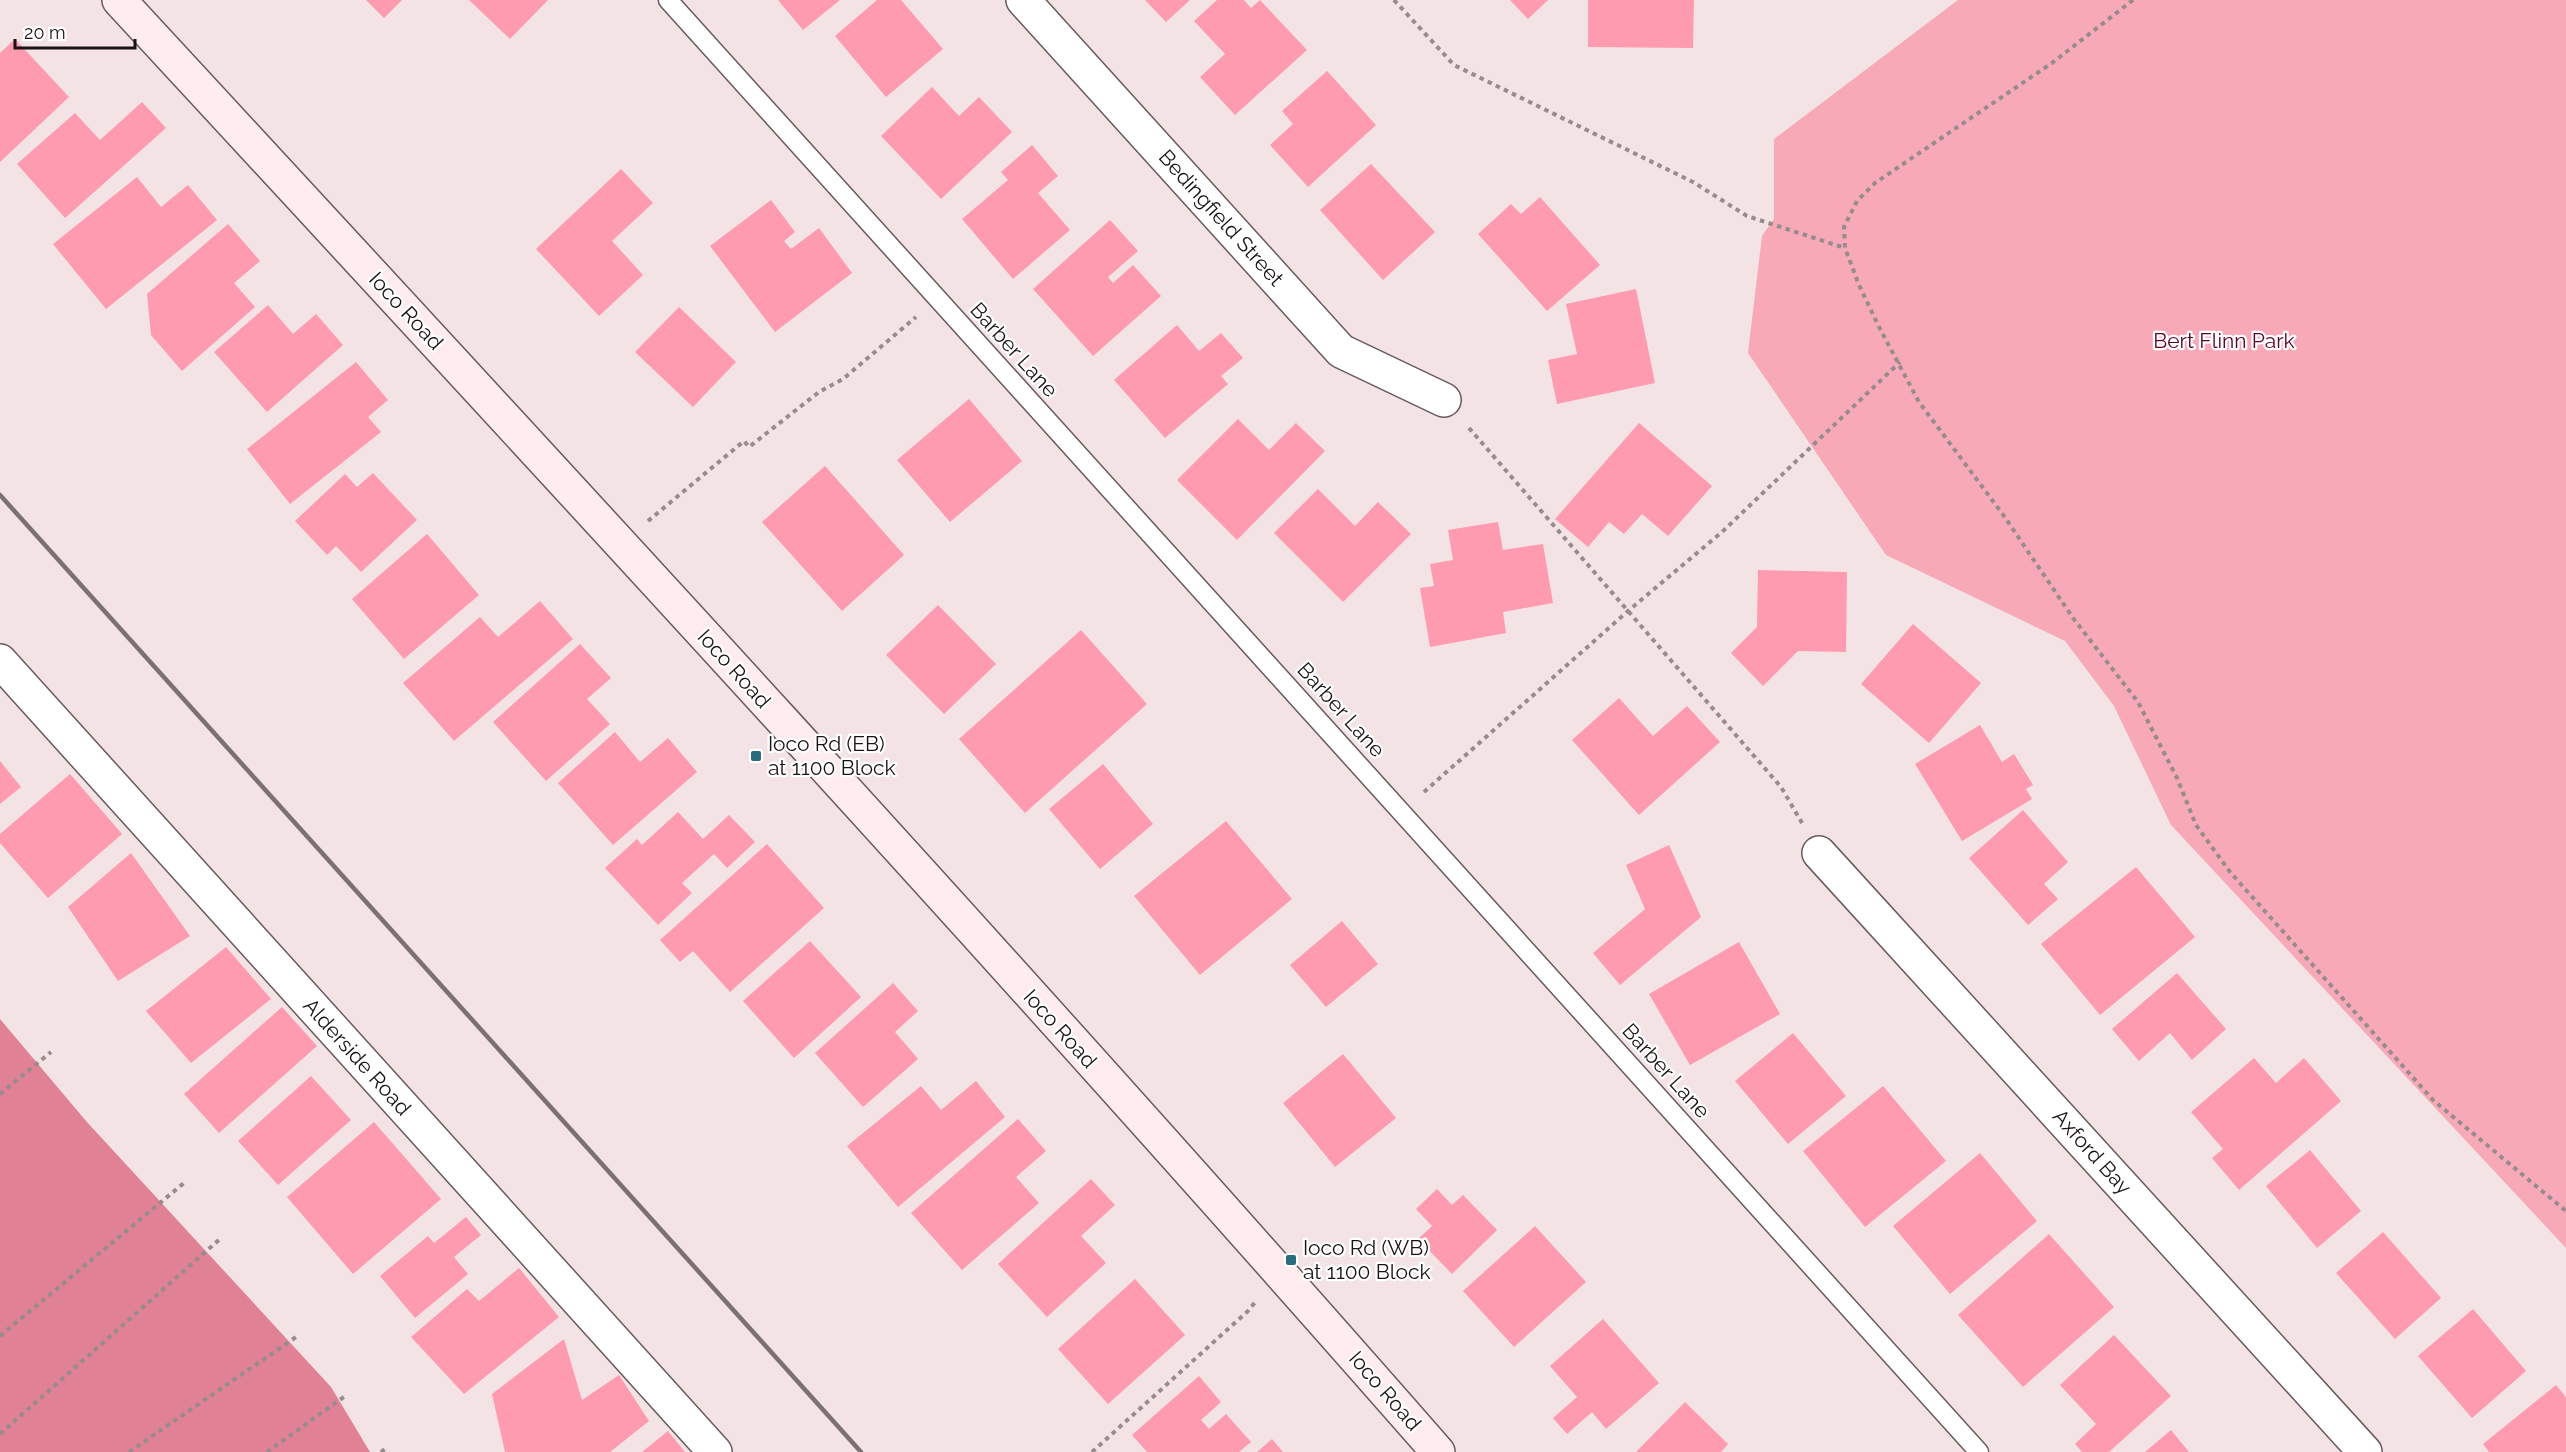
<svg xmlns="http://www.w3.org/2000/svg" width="2566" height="1452" viewBox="0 0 2566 1452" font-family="Raleway,sans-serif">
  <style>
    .green { fill: #f7a9b8 }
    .water { fill: #e08195 }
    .building { fill: #fe9bb0 }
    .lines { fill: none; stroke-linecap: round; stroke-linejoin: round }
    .lane-casing { stroke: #695b5d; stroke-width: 21 }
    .street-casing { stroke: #695b5d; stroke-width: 36 }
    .secondary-casing { stroke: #695b5d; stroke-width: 36 }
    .path { stroke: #978b8d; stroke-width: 4; stroke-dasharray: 4.5 4.5; stroke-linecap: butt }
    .lane { stroke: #fff; stroke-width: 18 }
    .street { stroke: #fff; stroke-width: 33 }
    .secondary { stroke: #feecef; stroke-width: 33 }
    .rail { stroke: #7b7172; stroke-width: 4.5 }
    .poi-dot { fill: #296d7d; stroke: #fff; stroke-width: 2 }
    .labels { text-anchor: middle; stroke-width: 4.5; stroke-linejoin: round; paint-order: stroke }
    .street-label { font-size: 21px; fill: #191314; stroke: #fff }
    .park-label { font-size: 21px; fill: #5d0426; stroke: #fff }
    .poi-label { font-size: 21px; fill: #191314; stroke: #fff; text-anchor: start }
  </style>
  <rect width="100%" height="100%" fill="#f3e3e5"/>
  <polygon class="green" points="1958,0 2566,0 2566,1248 2171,825 2114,706 2065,641 1886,555 1748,353 1762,236 1774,219 1774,139"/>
  <polygon class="water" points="0,1019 86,1121 331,1387 370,1452 0,1452"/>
  <g class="building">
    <polygon points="366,0 402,0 384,18"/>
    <polygon points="469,0 548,0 510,39"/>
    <polygon points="778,0 840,0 803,30"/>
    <polygon points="877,0 901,0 943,49 886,97 835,36"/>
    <polygon points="1145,0 1190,0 1166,22"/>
    <polygon points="1217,0 1244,0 1251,8 1260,0 1307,50 1235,115 1200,77 1225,54 1194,21"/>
    <polygon points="1510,0 1548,0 1528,19"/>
    <polygon points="1588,0 1694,0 1693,48 1588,47"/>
    <polygon points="15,39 69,97 0,162 0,53"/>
    <polygon points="1327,71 1376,125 1308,187 1270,145 1293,124 1282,111"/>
    <polygon points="932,87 959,116 979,97 1012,132 941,199 881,136"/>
    <polygon points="142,102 166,128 65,218 17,164 75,113 100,140"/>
    <polygon points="1032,145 1058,176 1038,193 1070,230 1013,279 962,219 1008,180 1001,172"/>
    <polygon points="1371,164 1435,232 1383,280 1320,210"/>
    <polygon points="621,169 653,203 612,241 643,275 599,316 536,249"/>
    <polygon points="137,177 161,207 188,185 217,220 106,309 53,244"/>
    <polygon points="1540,197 1600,265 1547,311 1478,234 1511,204 1521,214"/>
    <polygon points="771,200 795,232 784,241 791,249 819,228 852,273 775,332 710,246"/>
    <polygon points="1110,220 1138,251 1108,277 1113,283 1133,265 1161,296 1093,356 1033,289"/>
    <polygon points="228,224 260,261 234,283 255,307 182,371 151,335 147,294"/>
    <polygon points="1636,289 1655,383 1557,404 1548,360 1577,354 1566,304"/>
    <polygon points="268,305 293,334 316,314 343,345 267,412 214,352"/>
    <polygon points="679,307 736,362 693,407 635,352"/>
    <polygon points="1177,325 1199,351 1221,333 1243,358 1221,376 1228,384 1165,438 1114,380"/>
    <polygon points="356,362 388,400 368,417 381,432 290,504 247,449"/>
    <polygon points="969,399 1022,461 950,522 897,460"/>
    <polygon points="1238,419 1269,450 1296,423 1325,451 1237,540 1177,480"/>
    <polygon points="1639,423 1712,486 1668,536 1642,514 1624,534 1609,522 1588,547 1555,519"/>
    <polygon points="825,466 904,555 842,611 762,522"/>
    <polygon points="373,473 417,520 361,572 336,546 327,555 295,521 345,474 357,487"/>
    <polygon points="1318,489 1355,526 1378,502 1411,534 1343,602 1274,533"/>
    <polygon points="1498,522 1503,550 1543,544 1553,603 1503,612 1506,633 1430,647 1420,588 1434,586 1430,564 1453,560 1448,530"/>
    <polygon points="427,534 479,595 404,659 352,599"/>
    <polygon points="1758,570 1847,572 1846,652 1798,651 1763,686 1731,653 1757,627"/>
    <polygon points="540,601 573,639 454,741 403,683 480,617 498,637"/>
    <polygon points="938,605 996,664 944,714 886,655"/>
    <polygon points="1913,624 1981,683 1929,743 1861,684"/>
    <polygon points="1081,630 1147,704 1025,813 959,739"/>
    <polygon points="580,644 611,678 587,699 610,724 546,781 493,722"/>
    <polygon points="1619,698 1653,736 1687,706 1720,742 1639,815 1572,740"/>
    <polygon points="1980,725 2002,762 2014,754 2033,785 2026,789 2032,799 1962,841 1915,764"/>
    <polygon points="615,732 640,762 668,738 697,772 613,845 558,783"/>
    <polygon points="0,761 21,787 0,804"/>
    <polygon points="1103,764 1153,824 1100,869 1049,809"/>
    <polygon points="70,774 122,834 48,898 0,843 0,834"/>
    <polygon points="2023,810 2068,862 2044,884 2058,899 2028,925 1969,858"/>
    <polygon points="678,812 703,839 729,815 755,842 727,868 714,854 682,883 692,893 658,925 605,868 637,839 642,845"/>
    <polygon points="1226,821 1292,899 1200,975 1134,896"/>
    <polygon points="767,844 824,908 730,992 693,951 680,962 660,940"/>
    <polygon points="1669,845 1701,917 1620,985 1593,953 1645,909 1626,865"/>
    <polygon points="131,853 190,936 118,981 68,907"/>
    <polygon points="2136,867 2195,937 2100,1015 2041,944"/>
    <polygon points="1342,921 1378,964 1326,1007 1290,965"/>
    <polygon points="810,941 861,997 794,1058 743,1001"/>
    <polygon points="1739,942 1780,1014 1690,1065 1649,994"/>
    <polygon points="226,947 271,999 191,1063 146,1011"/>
    <polygon points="2177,973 2226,1029 2192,1060 2170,1033 2139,1061 2112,1029"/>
    <polygon points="893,983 918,1011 895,1032 918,1059 863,1107 815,1053"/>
    <polygon points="282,1007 317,1046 219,1133 184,1094"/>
    <polygon points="1793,1033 1846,1096 1788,1144 1735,1081"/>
    <polygon points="1343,1054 1396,1118 1335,1167 1283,1103"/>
    <polygon points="2254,1058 2276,1083 2304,1058 2341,1101 2239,1190 2212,1158 2223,1149 2191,1112"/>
    <polygon points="311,1076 351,1120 278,1185 238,1141"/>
    <polygon points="976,1081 1005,1117 898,1207 847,1146 921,1086 941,1110"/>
    <polygon points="1883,1086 1946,1161 1865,1227 1803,1151"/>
    <polygon points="1018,1119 1046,1151 1016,1177 1039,1203 962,1270 911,1213"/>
    <polygon points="374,1122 441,1199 353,1274 287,1197"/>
    <polygon points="2310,1150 2361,1211 2317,1248 2266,1186"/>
    <polygon points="1980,1153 2037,1221 1950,1294 1893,1226"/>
    <polygon points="1091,1179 1115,1205 1081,1236 1106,1263 1047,1317 998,1264"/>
    <polygon points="1437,1189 1452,1205 1463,1195 1497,1230 1452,1274 1418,1239 1432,1226 1416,1209"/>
    <polygon points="466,1217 481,1235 454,1257 468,1274 415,1318 380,1276 428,1236 434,1243"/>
    <polygon points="1535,1226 1586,1282 1514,1347 1463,1291"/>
    <polygon points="2383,1232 2441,1298 2395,1339 2336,1273"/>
    <polygon points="2049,1234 2114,1307 2023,1387 1958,1315"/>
    <polygon points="519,1268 559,1317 464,1394 411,1337 467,1289 479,1301"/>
    <polygon points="1135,1279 1185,1335 1108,1404 1058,1349"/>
    <polygon points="2473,1309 2526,1371 2472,1418 2418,1356"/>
    <polygon points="1603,1319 1659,1383 1606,1429 1592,1412 1567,1434 1553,1418 1577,1397 1550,1366"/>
    <polygon points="2114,1335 2171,1396 2109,1452 2082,1452 2075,1444 2096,1424 2060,1385"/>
    <polygon points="564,1339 582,1400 619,1375 649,1421 610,1452 505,1452 492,1394"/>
    <polygon points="1199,1376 1221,1402 1201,1420 1209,1429 1226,1414 1251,1442 1239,1452 1147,1452 1132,1435"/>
    <polygon points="2556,1385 2566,1397 2566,1452 2489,1452 2483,1444"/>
    <polygon points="1685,1402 1728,1444 1721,1452 1636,1452"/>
    <polygon points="2171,1430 2189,1452 2145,1452"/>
    <polygon points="668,1431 685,1452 642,1452"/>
    <polygon points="1272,1439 1283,1452 1257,1452"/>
  </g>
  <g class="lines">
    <g class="lane-casing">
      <polyline id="lane" points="668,0 1979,1452"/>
    </g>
    <g class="street-casing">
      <g id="street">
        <polyline points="1023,0 1341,351 1444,400"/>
        <polyline points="0,661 715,1452"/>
        <polyline points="1819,853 2365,1452"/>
      </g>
    </g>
    <g class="secondary-casing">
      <path id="secondary" d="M119 0C563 480 1007 960 1438 1452"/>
    </g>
    <g class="path">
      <polyline points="1394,0 1454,65 1693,182 1747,216 1845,248"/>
      <polyline points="2133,0 2052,63 1875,183 1857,201 1844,227 1845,248 1859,285 1879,327 1919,402 2004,516 2073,618 2138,702 2177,778 2196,825 2230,872 2433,1100 2566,1211"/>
      <polyline points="1469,428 1781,787 1802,823"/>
      <polyline points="648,521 744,441 749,447 819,392 843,379 916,317"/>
      <polyline points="1424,792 1628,611 1722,532 1900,362"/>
      <polyline points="0,1094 51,1052"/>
      <polyline points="0,1336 184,1183"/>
      <polyline points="0,1434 221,1238"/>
      <polyline points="129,1452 299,1335"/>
      <polyline points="267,1452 345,1396"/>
      <polyline points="381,1452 386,1448"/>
      <polyline points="1092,1452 1248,1311 1257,1300"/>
    </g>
    <use href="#lane" class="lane"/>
    <use href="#street" class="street"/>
    <use href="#secondary" class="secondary"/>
    <polyline class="rail" points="0,495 861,1452"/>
  </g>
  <g class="poi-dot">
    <rect x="750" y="750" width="12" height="12" rx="3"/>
    <rect x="1285" y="1254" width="12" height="12" rx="3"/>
  </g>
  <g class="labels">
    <g class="street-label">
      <text transform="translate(1221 218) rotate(48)" y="7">Bedingfield Street</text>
      <text transform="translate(406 311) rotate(47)" y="7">Ioco Road</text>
      <text transform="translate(1014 350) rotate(48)" y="7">Barber Lane</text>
      <text transform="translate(734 669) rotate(48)" y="7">Ioco Road</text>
      <text transform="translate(1341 710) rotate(48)" y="7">Barber Lane</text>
      <text transform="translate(1060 1029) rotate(48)" y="7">Ioco Road</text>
      <text transform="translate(357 1057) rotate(48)" y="7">Alderside Road</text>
      <text transform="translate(1666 1071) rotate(48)" y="7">Barber Lane</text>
      <text transform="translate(2092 1152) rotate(48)" y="7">Axford Bay</text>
      <text transform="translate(1385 1391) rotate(49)" y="7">Ioco Road</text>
    </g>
    <g class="park-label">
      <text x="2224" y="348">Bert Flinn Park</text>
    </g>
    <g class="poi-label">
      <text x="768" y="751">Ioco Rd (EB)<tspan x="768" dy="24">at 1100 Block</tspan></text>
      <text x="1303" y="1255">Ioco Rd (WB)<tspan x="1303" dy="24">at 1100 Block</tspan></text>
    </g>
  </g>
  <path d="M15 39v9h120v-9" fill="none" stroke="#191314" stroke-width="3"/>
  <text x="24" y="39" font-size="18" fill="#191314" stroke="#ffffff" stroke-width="4.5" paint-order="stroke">20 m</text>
</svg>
